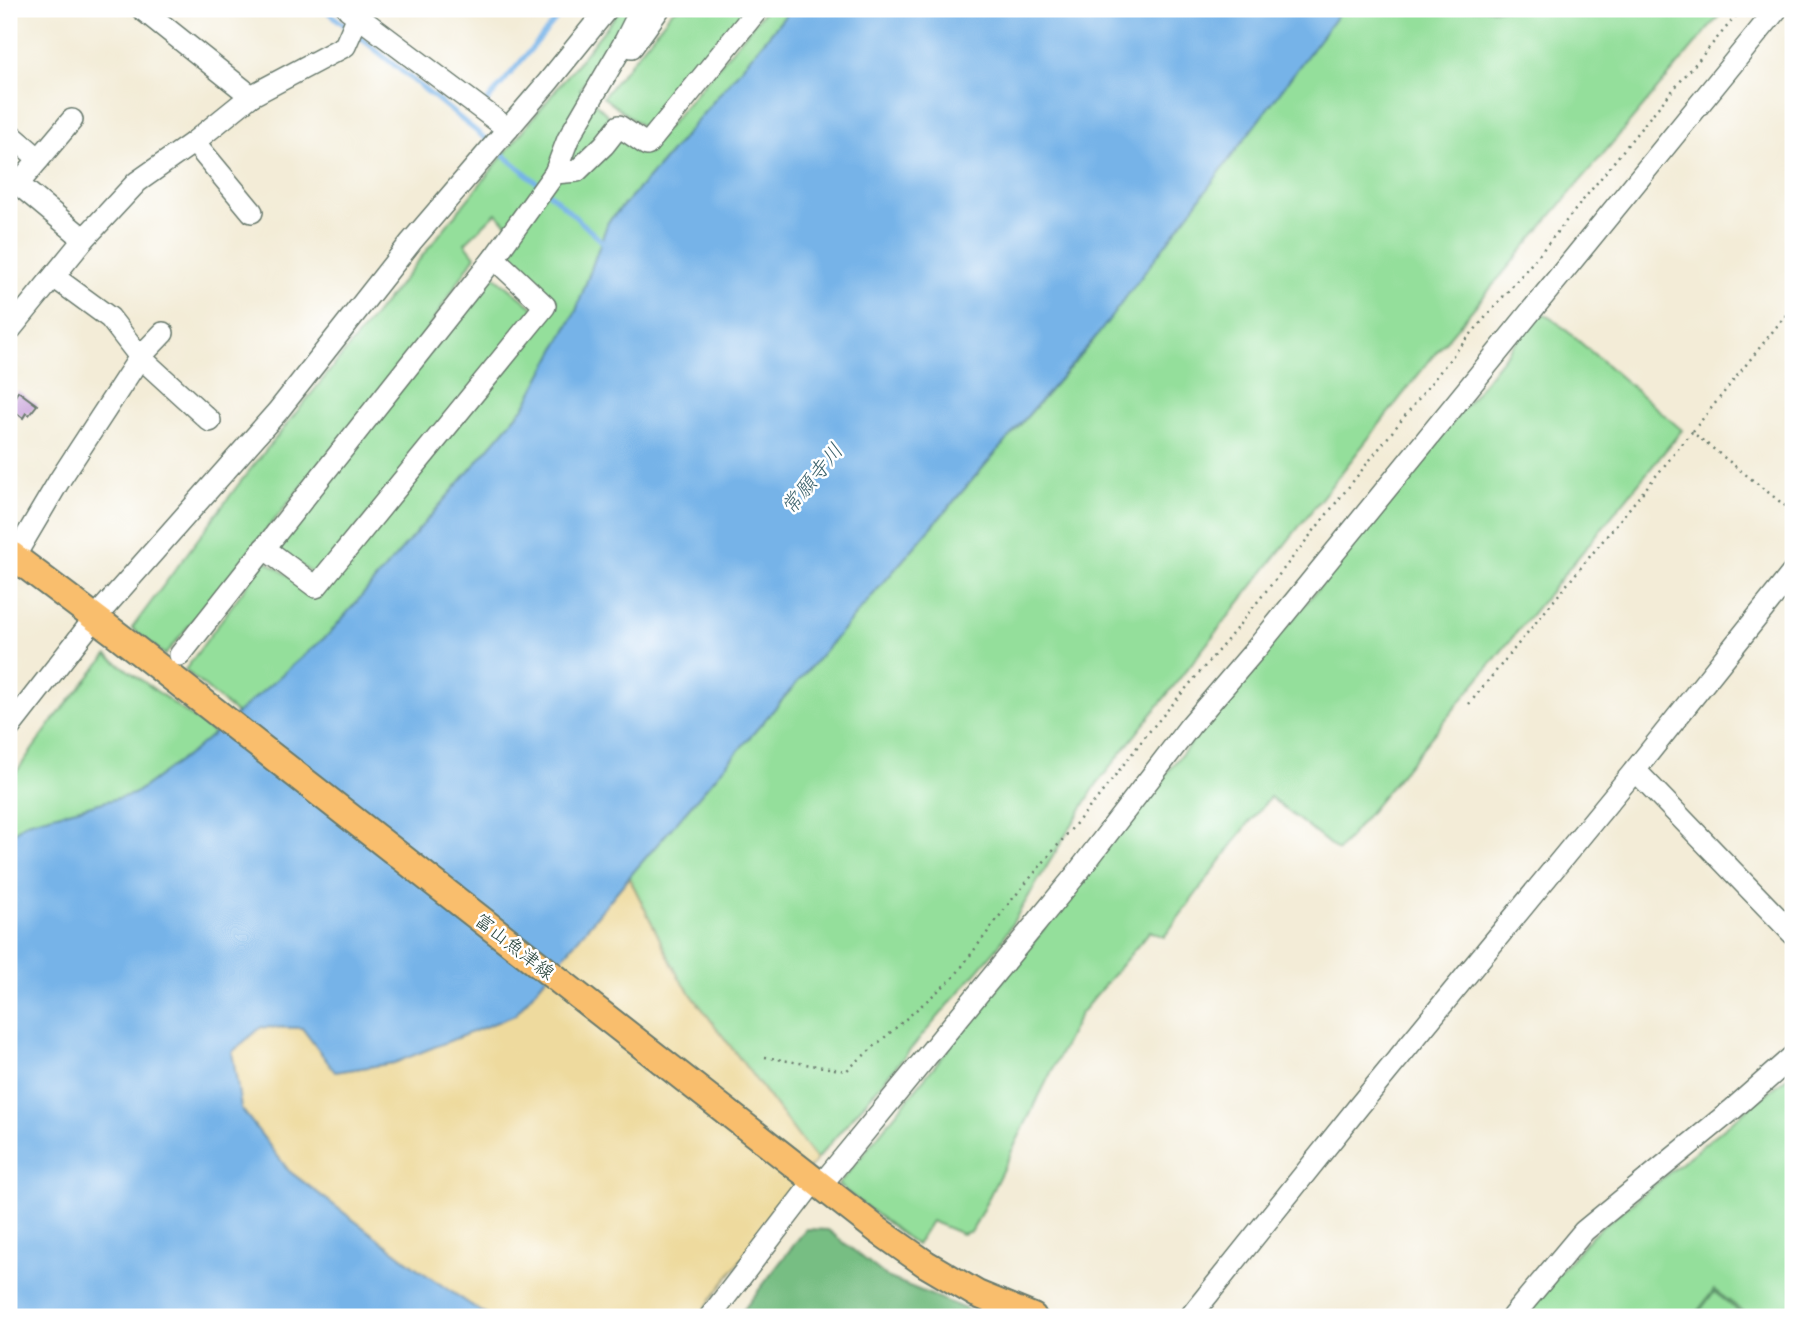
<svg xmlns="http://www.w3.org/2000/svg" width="1802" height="1326" viewBox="0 0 1802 1326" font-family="'Balsamiq Sans','Klee One',sans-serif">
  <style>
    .green { fill: #94df9b; stroke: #5a8e68; stroke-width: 2 }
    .forest { fill: #77be83; stroke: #4b7e5c; stroke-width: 2 }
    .sand { fill: #eeda9e; stroke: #868c69; stroke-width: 2 }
    .water { fill: #76b3e8; stroke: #4a788e; stroke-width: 2 }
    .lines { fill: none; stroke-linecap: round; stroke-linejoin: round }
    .stream { stroke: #76b3e8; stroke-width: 5 }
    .building { fill: #bf94d4 }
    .minor-casing { stroke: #697a6d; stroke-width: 24 }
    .major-casing { stroke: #697a6d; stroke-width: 30 }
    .path { stroke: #697a6d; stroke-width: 2.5; stroke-dasharray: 2 5; stroke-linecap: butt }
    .minor { stroke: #fff; stroke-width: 21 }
    .major { stroke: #f9be6d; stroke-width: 26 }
    .labels { text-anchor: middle; stroke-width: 5; stroke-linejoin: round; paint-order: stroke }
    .street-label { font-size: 19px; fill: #1f3d34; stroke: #fff }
    .water-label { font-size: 21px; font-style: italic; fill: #39606a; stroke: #fff }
  </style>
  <rect width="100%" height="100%" fill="#fff"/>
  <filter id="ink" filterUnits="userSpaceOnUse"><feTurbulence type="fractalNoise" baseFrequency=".0143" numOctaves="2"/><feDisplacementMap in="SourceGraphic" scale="14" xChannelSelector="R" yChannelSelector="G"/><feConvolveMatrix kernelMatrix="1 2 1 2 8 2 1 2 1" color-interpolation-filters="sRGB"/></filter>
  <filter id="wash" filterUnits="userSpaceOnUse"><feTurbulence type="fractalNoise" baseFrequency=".00686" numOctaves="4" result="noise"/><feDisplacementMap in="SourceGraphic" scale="28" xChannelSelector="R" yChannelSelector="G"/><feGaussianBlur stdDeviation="1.57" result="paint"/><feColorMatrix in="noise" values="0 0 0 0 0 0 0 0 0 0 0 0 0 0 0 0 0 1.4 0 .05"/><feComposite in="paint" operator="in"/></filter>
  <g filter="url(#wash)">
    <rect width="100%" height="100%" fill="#f3ecd7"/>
    <g class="green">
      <polygon points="621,9 632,9 624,26 580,89 647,152 766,9 791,9 660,165 608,222 576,311 525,406 329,634 237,714 185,670 265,560 319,596 557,300 506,256 519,235 496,213 465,243 475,256 420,341 165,655 132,628 241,481"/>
      <polygon points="674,9 747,9 647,130 603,97"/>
      <polygon points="1342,9 1725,9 1430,360 1096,785 998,947 816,1160 679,978 629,877 1092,342"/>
      <polygon points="493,275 535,309 317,577 273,546"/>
      <polygon points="1540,311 1559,324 1682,430 1338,851 1270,797 1248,824 1164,937 1150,931 1080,1014 972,1231 962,1234 931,1221 916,1245 838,1185 995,991 1140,805 1408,479"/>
      <polygon points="107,655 214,733 192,752 134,794 27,822 9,836 9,782 55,718"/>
      <polygon points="1793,1072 1793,1304 1780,1317 1751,1317 1714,1290 1693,1317 1521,1317 1591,1236"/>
      <polygon points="1714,1292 1747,1317 1695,1317"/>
    </g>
    <polygon class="forest" points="806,1229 828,1230 887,1277 985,1317 738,1317"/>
    <polygon class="sand" points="629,877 679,978 816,1160 698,1317 489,1317 422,1272 289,1171 241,1108 232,1052 261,1027 302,1028 336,1072 394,1063 515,1015"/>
    <polygon class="water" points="791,9 1342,9 1099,333 629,877 515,1015 394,1063 335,1072 302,1028 261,1027 232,1052 241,1108 289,1171 422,1272 489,1317 9,1317 9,836 27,822 134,794 192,752 329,634 525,406 576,311 608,222 660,165"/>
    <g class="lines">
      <g class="stream">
        <polyline points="324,9 347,27"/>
        <polyline points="357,35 491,143"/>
        <polyline points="484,105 565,9"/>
        <polyline points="498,150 541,186"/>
        <polyline points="549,193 606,245"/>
      </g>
    </g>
    <g id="blocks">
      <polygon class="building" points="18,391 37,405 29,415 26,413 23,418 9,407"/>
    </g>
  </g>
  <g filter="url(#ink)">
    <use href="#blocks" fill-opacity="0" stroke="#697a6d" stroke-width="2"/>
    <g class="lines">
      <g class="minor-casing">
        <g id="minor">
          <polyline points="142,9 251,96"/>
          <polyline points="348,9 508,129"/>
          <polyline points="641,9 624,43 632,47 659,9"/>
          <polyline points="72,120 18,184 84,239"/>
          <polyline points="9,133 39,159"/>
          <polyline points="194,142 252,212"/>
          <polyline points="555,173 568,139 624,43"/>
          <polyline points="494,258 555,173 577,171 604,145 619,126 647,145 758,9"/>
          <polyline points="54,277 110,318 140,357 210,421"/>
          <polyline points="9,331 84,239 137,182 194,142 251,96 345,46 358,16"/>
          <polyline points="14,557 59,481 140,357 163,333"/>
          <polyline points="180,655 494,258 545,306 316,587 264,548"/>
          <polyline points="9,728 95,618 278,411 411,242 548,82 607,9"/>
          <polyline points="1635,770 1793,934"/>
          <polyline points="821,1185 1075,876 1190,726 1256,649 1777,9"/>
          <polyline points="710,1317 815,1180"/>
          <polyline points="1190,1317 1359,1106 1635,770 1793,572"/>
          <polyline points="1512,1317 1584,1231 1733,1109 1793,1056"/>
        </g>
      </g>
      <g class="major-casing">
        <polyline id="major" points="9,553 119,636 879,1231 926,1264 977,1294 1033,1317"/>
      </g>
      <g class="path">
        <polyline points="1693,431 1793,306"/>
        <polyline points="1469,704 1692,432 1793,512"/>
        <polyline points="765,1057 846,1071 954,977 1010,902 1100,795 1148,733 1228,639 1454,354 1538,256 1650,117 1742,9"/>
      </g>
      <use href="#minor" class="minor"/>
      <use href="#major" class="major"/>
    </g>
  </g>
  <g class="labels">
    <g class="street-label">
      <text transform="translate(515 946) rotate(38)" y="7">富山魚津線</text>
    </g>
    <g class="water-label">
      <text transform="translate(812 479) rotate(-51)" y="7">常願寺川</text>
    </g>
  </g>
  <rect width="1802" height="1326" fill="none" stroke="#fff" stroke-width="35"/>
</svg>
